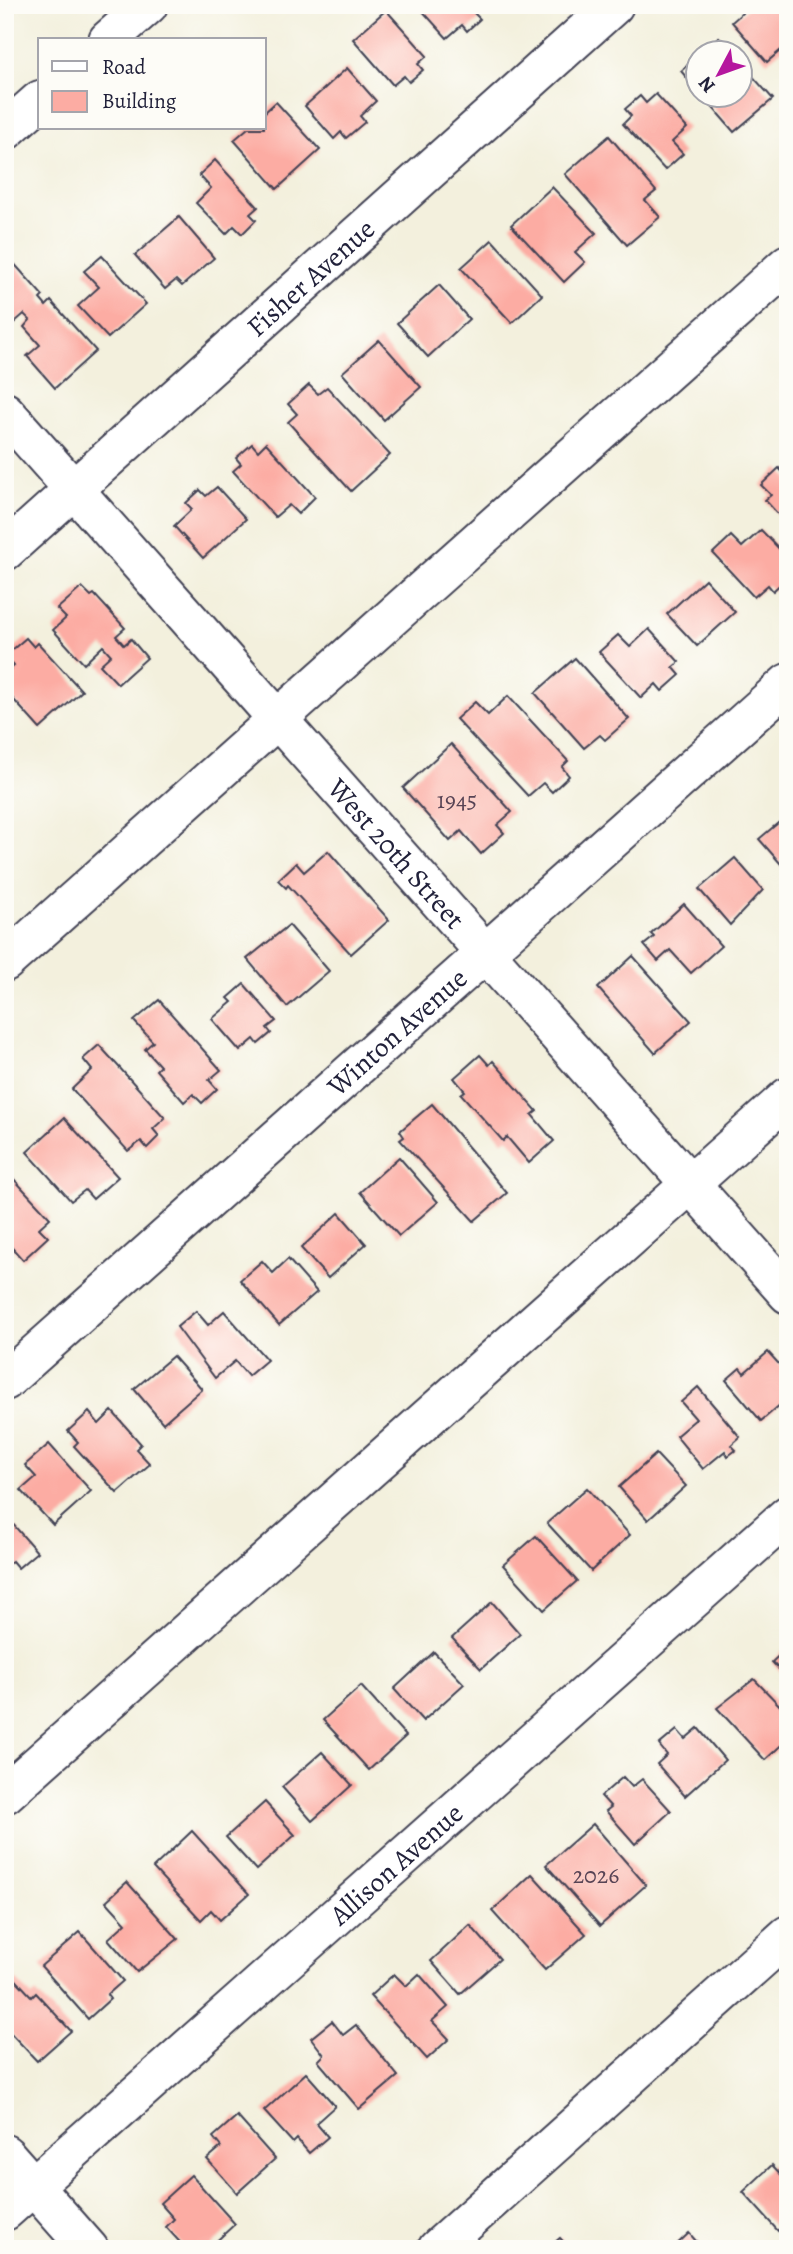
<svg xmlns="http://www.w3.org/2000/svg" width="793" height="2254" viewBox="0 0 793 2254" font-family="Alegreya,serif">
  <style>
    .building { fill: #fcaca3 }
    .lines { fill: none; stroke-linecap: round; stroke-linejoin: round }
    .minor-casing { stroke: #414153; stroke-width: 42 }
    .minor { stroke: #fff; stroke-width: 38 }
    .labels { text-anchor: middle; stroke-width: 7; stroke-linejoin: round; paint-order: stroke }
    .number-label { font-size: 24px; fill: #584455 }
    .street-label { font-size: 28px; fill: #22223b; stroke: #fdfcf7 }
  </style>
  <rect width="100%" height="100%" fill="#fdfcf7"/>
  <filter id="ink" filterUnits="userSpaceOnUse"><feTurbulence type="fractalNoise" baseFrequency=".0143" numOctaves="2"/><feDisplacementMap in="SourceGraphic" scale="14" xChannelSelector="R" yChannelSelector="G"/><feConvolveMatrix kernelMatrix="1 2 1 2 8 2 1 2 1" color-interpolation-filters="sRGB"/></filter>
  <filter id="wash" filterUnits="userSpaceOnUse"><feTurbulence type="fractalNoise" baseFrequency=".00686" numOctaves="4" result="noise"/><feDisplacementMap in="SourceGraphic" scale="28" xChannelSelector="R" yChannelSelector="G"/><feGaussianBlur stdDeviation="1.57" result="paint"/><feColorMatrix in="noise" values="0 0 0 0 0 0 0 0 0 0 0 0 0 0 0 0 0 1.4 0 .05"/><feComposite in="paint" operator="in"/></filter>
  <g filter="url(#wash)">
    <rect width="100%" height="100%" fill="#f3f0dd"/>
    <g id="blocks">
      <g class="building">
        <polygon points="422,5 483,5 474,13 480,19 467,31 462,25 447,38 419,7"/>
        <polygon points="751,5 788,5 788,44 767,62 732,22"/>
        <polygon points="386,10 427,56 418,64 423,70 409,82 404,76 393,85 353,39"/>
        <polygon points="719,37 732,52 702,52"/>
        <polygon points="698,56 698,91 681,71"/>
        <polygon points="740,62 773,99 734,132 701,94 740,94"/>
        <polygon points="347,68 376,101 360,116 365,122 346,138 341,132 334,139 305,106"/>
        <polygon points="656,94 687,128 672,142 683,154 665,170 623,124 631,116 625,109 640,96 646,103"/>
        <polygon points="276,102 320,150 277,189 234,140 248,128 264,128 264,113"/>
        <polygon points="609,136 656,191 645,200 660,217 627,245 565,174"/>
        <polygon points="215,160 258,207 250,214 256,220 242,234 234,226 226,234 196,203 211,188 199,175"/>
        <polygon points="552,187 596,233 575,252 585,262 564,282 511,225"/>
        <polygon points="179,217 214,258 182,286 176,280 165,289 135,255"/>
        <polygon points="492,240 542,295 512,323 461,268"/>
        <polygon points="102,256 146,304 108,338 78,306 99,287 84,271"/>
        <polygon points="10,259 43,296 40,299 46,306 51,301 96,351 55,388 27,356 40,345 24,327 30,320 24,314 7,329 5,326 5,263"/>
        <polygon points="439,285 469,319 428,357 397,323"/>
        <polygon points="379,340 421,387 384,420 342,373"/>
        <polygon points="309,385 318,394 327,387 390,455 351,491 288,422 297,414 288,404"/>
        <polygon points="266,443 315,497 298,514 289,505 275,517 233,471 241,464 236,458 252,444 258,451"/>
        <polygon points="779,468 788,478 788,525 765,500 771,495 761,485"/>
        <polygon points="217,487 246,519 203,558 174,526 192,509 186,503 200,490 206,496"/>
        <polygon points="761,530 788,558 788,577 773,591 768,585 754,597 713,553 731,536 742,547"/>
        <polygon points="705,579 735,612 697,646 667,614"/>
        <polygon points="82,587 91,596 94,594 125,628 116,636 124,645 131,639 147,658 118,684 100,665 111,655 103,646 84,664 53,630 66,618 57,609"/>
        <polygon points="649,629 679,662 673,667 680,675 662,691 656,684 641,698 599,652 618,635 630,647"/>
        <polygon points="26,638 34,647 38,643 82,691 40,729 5,690 5,674 14,666 5,656"/>
        <polygon points="575,658 629,719 605,740 600,735 584,748 535,693"/>
        <polygon points="508,696 568,761 562,767 569,776 552,792 543,783 528,796 456,719 475,702 488,715"/>
        <polygon points="451,744 512,812 497,825 504,833 481,854 461,831 450,841 403,788"/>
        <polygon points="784,818 788,821 788,872 759,839"/>
        <polygon points="328,851 389,920 351,954 288,885 286,888 278,880 296,863 304,872"/>
        <polygon points="735,858 763,890 730,925 699,889"/>
        <polygon points="684,904 721,946 691,973 670,950 658,961 644,945 654,937 651,934"/>
        <polygon points="289,925 329,971 287,1007 247,959"/>
        <polygon points="633,956 691,1021 655,1053 598,988"/>
        <polygon points="244,984 276,1021 267,1028 271,1033 258,1044 254,1039 240,1051 212,1019 232,1002 228,998"/>
        <polygon points="159,1000 221,1070 209,1080 217,1089 202,1103 193,1094 184,1102 156,1070 160,1066 145,1049 153,1042 134,1021"/>
        <polygon points="99,1045 165,1118 153,1129 159,1136 147,1148 141,1141 128,1151 72,1089 92,1070 83,1059"/>
        <polygon points="480,1055 489,1065 493,1061 537,1111 532,1115 554,1141 529,1163 507,1137 503,1141 461,1094 465,1091 454,1078"/>
        <polygon points="432,1104 507,1193 474,1221 400,1140 404,1137 400,1131"/>
        <polygon points="64,1118 118,1177 93,1199 85,1190 71,1201 27,1152"/>
        <polygon points="399,1157 438,1202 399,1236 360,1192"/>
        <polygon points="11,1176 50,1218 39,1228 48,1237 23,1260 5,1240 5,1181"/>
        <polygon points="339,1213 366,1244 328,1278 301,1248"/>
        <polygon points="288,1259 317,1292 279,1325 240,1280 262,1261 273,1273"/>
        <polygon points="196,1311 208,1325 224,1311 267,1360 248,1376 235,1361 215,1378 177,1327"/>
        <polygon points="768,1352 788,1374 788,1398 761,1421 726,1380 740,1368 744,1373"/>
        <polygon points="173,1356 202,1389 163,1423 134,1389"/>
        <polygon points="698,1387 740,1437 731,1445 736,1450 728,1456 725,1451 703,1469 676,1436 696,1419 681,1402"/>
        <polygon points="112,1411 141,1444 136,1449 150,1464 117,1493 74,1446 78,1442 68,1431 89,1412 99,1424"/>
        <polygon points="49,1444 91,1491 53,1525 21,1490 36,1477 25,1465"/>
        <polygon points="656,1454 686,1486 648,1520 619,1487"/>
        <polygon points="587,1488 630,1535 591,1571 547,1523"/>
        <polygon points="5,1515 37,1552 18,1568 12,1561 5,1567"/>
        <polygon points="536,1536 577,1581 544,1610 503,1565"/>
        <polygon points="492,1602 520,1634 481,1669 452,1638"/>
        <polygon points="788,1647 788,1679 772,1662"/>
        <polygon points="434,1652 464,1684 423,1721 394,1689"/>
        <polygon points="754,1679 788,1714 788,1739 765,1760 717,1708"/>
        <polygon points="361,1686 406,1736 369,1770 323,1720"/>
        <polygon points="698,1728 725,1760 685,1796 657,1764 667,1755 659,1745 677,1730 685,1739"/>
        <polygon points="322,1752 352,1785 312,1821 282,1787"/>
        <polygon points="623,1777 632,1787 642,1779 671,1811 635,1844 606,1811 611,1807 601,1796"/>
        <polygon points="265,1802 295,1835 256,1870 226,1837"/>
        <polygon points="593,1824 646,1885 600,1926 546,1865"/>
        <polygon points="192,1831 249,1894 220,1920 211,1910 201,1920 153,1868"/>
        <polygon points="532,1874 586,1934 545,1970 492,1911"/>
        <polygon points="127,1882 178,1939 137,1972 108,1939 126,1923 106,1901"/>
        <polygon points="470,1925 500,1959 460,1994 431,1961"/>
        <polygon points="80,1932 123,1981 107,1995 110,1999 88,2019 41,1966"/>
        <polygon points="5,1968 32,1997 36,1993 71,2031 37,2061 5,2027"/>
        <polygon points="394,1974 406,1986 419,1974 448,2007 432,2021 449,2039 427,2059 370,1996"/>
        <polygon points="332,2021 343,2035 356,2025 398,2076 359,2109 318,2061 324,2055 311,2038"/>
        <polygon points="306,2073 335,2106 316,2123 328,2137 309,2153 297,2139 293,2143 264,2111"/>
        <polygon points="237,2116 275,2159 237,2193 207,2159 221,2147 213,2137"/>
        <polygon points="772,2165 788,2182 788,2222 778,2231 743,2192"/>
        <polygon points="191,2175 235,2224 208,2249 186,2249 166,2227 174,2219 160,2203"/>
        <polygon points="689,2233 703,2249 672,2249"/>
        <polygon points="560,2238 570,2249 547,2249"/>
      </g>
    </g>
  </g>
  <g filter="url(#ink)">
    <use href="#blocks" fill-opacity="0" stroke="#414153" stroke-width="2"/>
    <g class="lines">
      <g class="minor-casing">
        <g id="minor">
          <polyline points="108,40 148,5"/>
          <polyline points="5,131 40,100"/>
          <path id="s1" d="M5 412 788 1294"/>
          <path id="s2" d="M5 551 614 5"/>
          <polyline points="5,962 788,264"/>
          <path id="s3" d="M5 1381 788 683"/>
          <polyline points="5,1794 788,1097"/>
          <polyline points="5,2154 89,2249"/>
          <path id="s4" d="M5 2211 788 1515"/>
          <polyline points="437,2249 788,1935"/>
        </g>
      </g>
      <use href="#minor" class="minor"/>
    </g>
  </g>
  <g class="labels">
    <g class="number-label">
      <text x="457" y="808">1945</text>
      <text x="596" y="1883">2026</text>
    </g>
    <g class="street-label">
      <text dy="10" stroke="none"><textPath href="#s2" startOffset="410">Fisher Avenue</textPath></text>
      <text dy="10" stroke="none"><textPath href="#s1" startOffset="590">West 20th Street</textPath></text>
      <text dy="10" stroke="none"><textPath href="#s3" startOffset="525">Winton Avenue</textPath></text>
      <text dy="10" stroke="none"><textPath href="#s4" startOffset="523">Allison Avenue</textPath></text>
    </g>
  </g>
  <rect width="793" height="2254" fill="none" stroke="#fdfcf7" stroke-width="28"/>
  <rect x="38" y="38" width="228" height="91" fill="#fdfcf7" stroke="#a5a5ac" stroke-width="2"/>
  <rect x="52" y="61" width="35" height="10" fill="#ffffff" stroke="#a5a5ac" stroke-width="2"/>
  <text x="102" y="74" font-size="21" fill="#22223b">Road</text>
  <rect x="52" y="91" width="35" height="21" fill="#fcaca3" stroke="#a5a5ac" stroke-width="2"/>
  <text x="102" y="108" font-size="21" fill="#22223b">Building</text>
  <g transform="translate(719 74) rotate(229)"><circle r="33" fill="#fdfcf7" stroke="#a5a5ac" stroke-width="2"/>
  <path d="M0-5L12 26L0 18L-12 26Z" fill="#b5179e"/>
  <text y="-10" font-size="19" font-weight="bold" text-anchor="middle" fill="#22223b">N</text>
  </g>
</svg>
